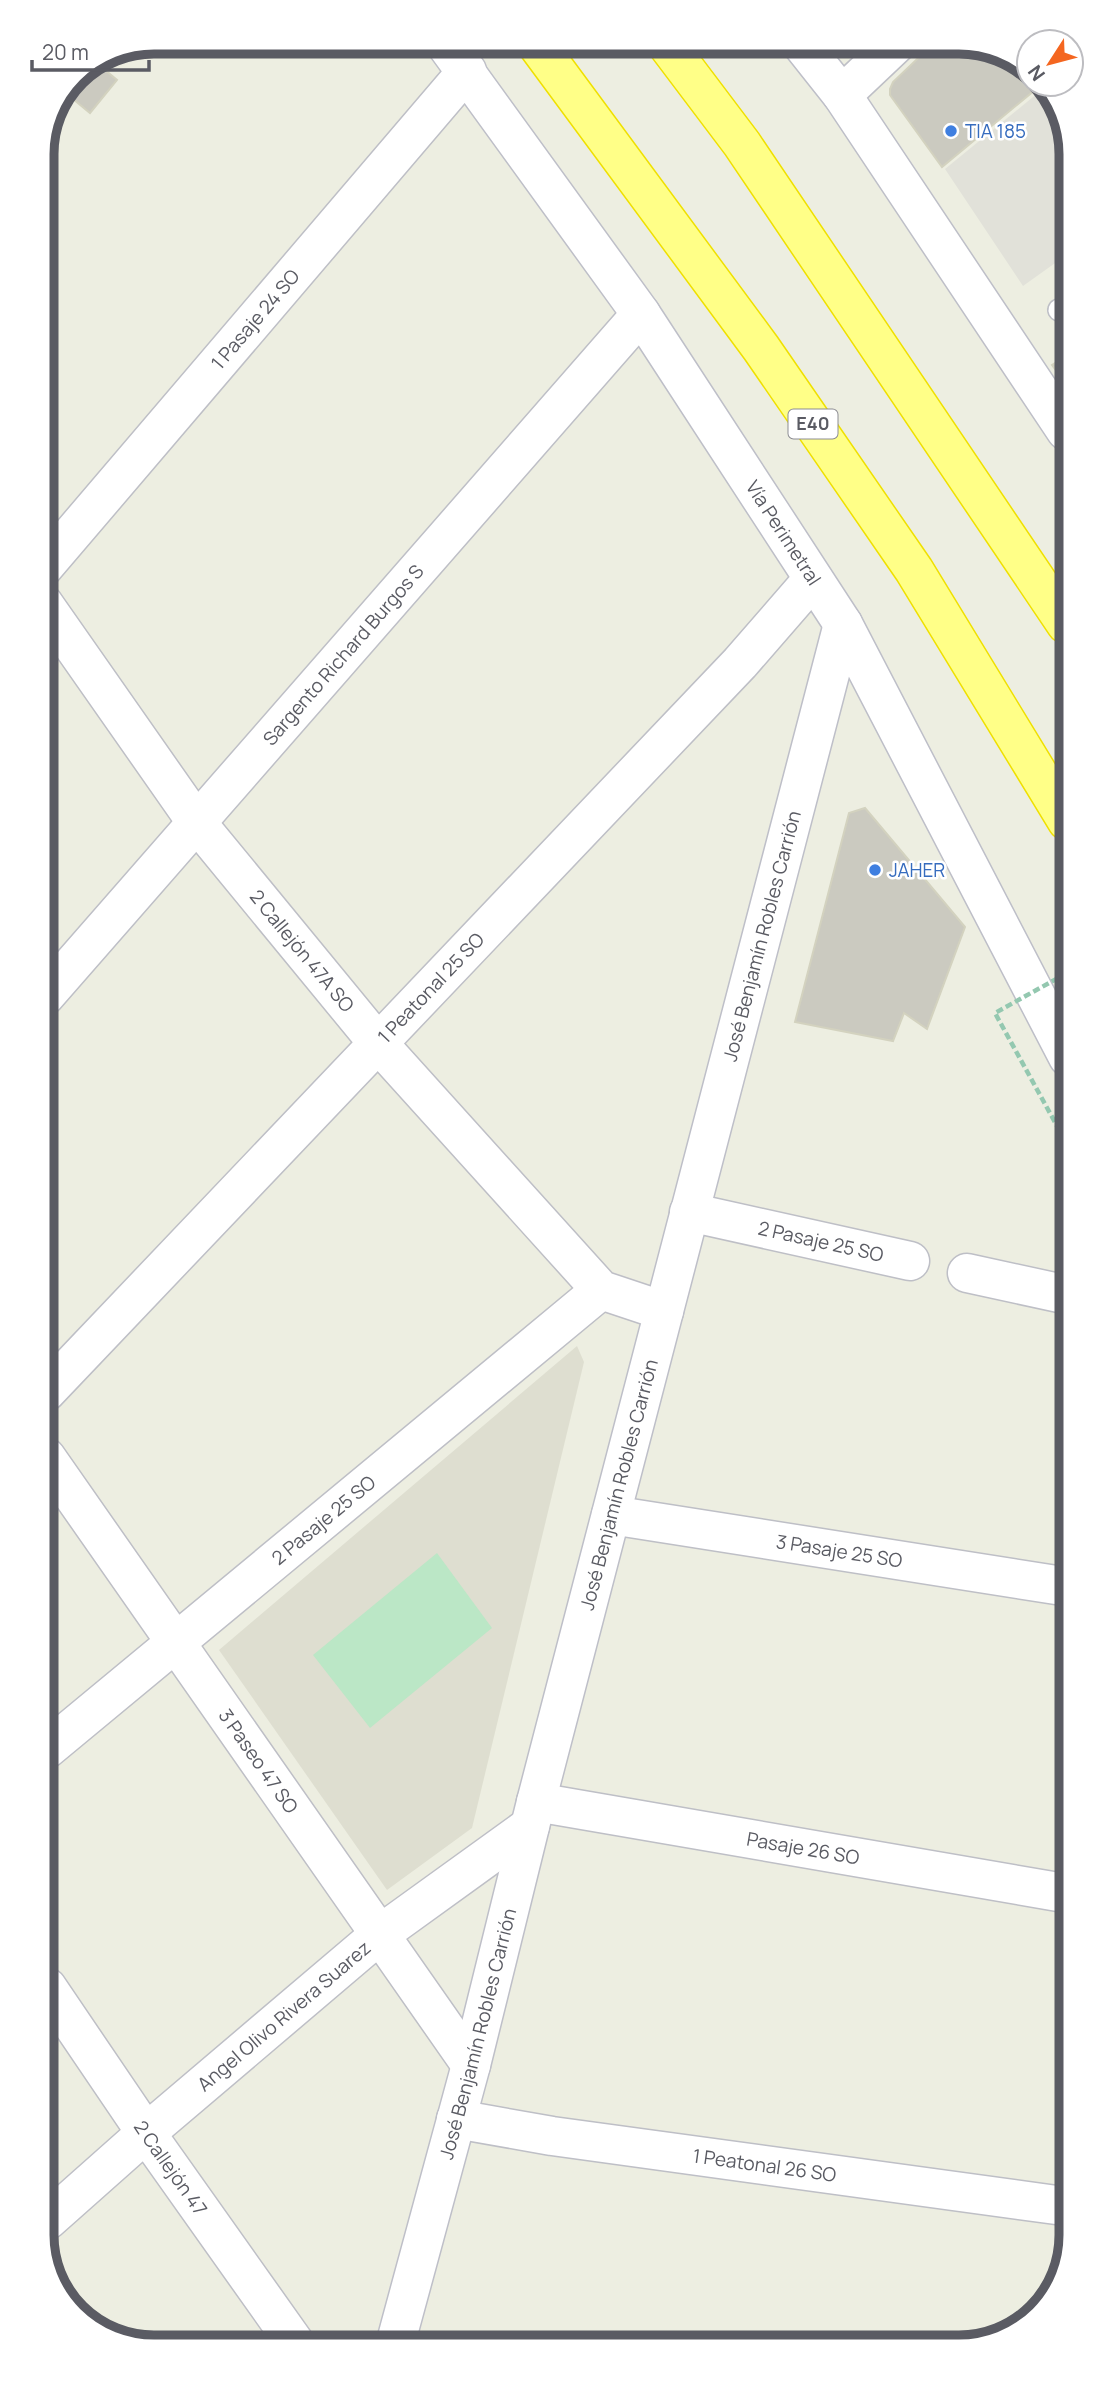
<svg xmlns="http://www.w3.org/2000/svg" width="1113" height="2389" viewBox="0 0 1113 2389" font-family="Manrope,sans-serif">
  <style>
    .industrial { fill: #e1e1d9 }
    .education { fill: #deded0 }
    .green { fill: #bbe7c6 }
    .building { fill: #cbcac0; stroke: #d3d2bf; stroke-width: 2 }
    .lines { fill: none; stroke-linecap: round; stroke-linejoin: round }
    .lane-casing { stroke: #bebfc6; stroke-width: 24 }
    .street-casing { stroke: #bebfc6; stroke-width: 41 }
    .secondary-casing { stroke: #bebfc8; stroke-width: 41 }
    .highway-casing { stroke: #efe000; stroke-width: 41 }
    .path { stroke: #94c8b0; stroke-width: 4.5; stroke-dasharray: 7 3.5; stroke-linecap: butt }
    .lane { stroke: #fff; stroke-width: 21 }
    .street { stroke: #fff; stroke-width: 38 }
    .secondary { stroke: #fff; stroke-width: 38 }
    .highway { stroke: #ffff87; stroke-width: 38 }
    .path-bridge { stroke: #94c8b0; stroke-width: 4.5; stroke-dasharray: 7 3.5; stroke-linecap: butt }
    .shop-dot { fill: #3f7fe0; stroke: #fff; stroke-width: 2.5 }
    .labels { text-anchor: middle; stroke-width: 5; stroke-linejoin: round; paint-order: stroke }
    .shield { fill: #fff; stroke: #8c8c92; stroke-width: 2 }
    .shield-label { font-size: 18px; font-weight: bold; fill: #5a5b63 }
    .shop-label { font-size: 19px; fill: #366cbe; stroke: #fff; text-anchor: start }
    .street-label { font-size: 19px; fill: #5a5b63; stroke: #fff }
    .rim { fill: none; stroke: #5a5b63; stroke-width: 9 }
  </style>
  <rect width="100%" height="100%" fill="#edeee1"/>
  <polygon class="industrial" points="1044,88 1065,118 1065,256 1023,286 945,169"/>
  <polygon class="education" points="577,1346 584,1362 472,1828 387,1890 219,1650"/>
  <polygon class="green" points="437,1553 492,1628 370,1728 313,1655"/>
  <g class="building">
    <polygon points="935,42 966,42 1027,66 1029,84 1041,85 942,167 890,95 890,89 893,82"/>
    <polygon points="99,65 117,80 90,113 67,94 77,74"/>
    <polygon points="1066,356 1066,384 1052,365"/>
    <polygon points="865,808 965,927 927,1029 904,1013 893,1041 795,1022 849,813"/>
  </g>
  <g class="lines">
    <g class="lane-casing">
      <polyline id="lane" points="1059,310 1065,307"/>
    </g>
    <g class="street-casing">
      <g id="street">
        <polyline points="842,95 898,42"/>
        <path id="s1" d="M43 568 467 71"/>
        <path id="s2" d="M43 603 197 823 377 1042 601 1290 664 1311"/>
        <path id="s3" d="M45 996 641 314"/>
        <path id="s4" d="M689 1212 910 1261"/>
        <polyline points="967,1273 1068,1295"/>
        <path id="s5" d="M46 1392 740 663 813 579"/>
        <path id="s6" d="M46 1457 471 2065"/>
        <path id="s7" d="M611 1515 1069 1587"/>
        <path id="s8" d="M47 1749 601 1290"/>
        <path id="s9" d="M536 1802 1070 1894"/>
        <path id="s10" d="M47 1987 146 2133 297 2346"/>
        <path id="s11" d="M456 2119 552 2136 1071 2207"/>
        <path id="s12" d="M48 2220 146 2133 379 1935 530 1826"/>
      </g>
    </g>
    <g class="secondary-casing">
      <g id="secondary">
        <path id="s13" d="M444 42 641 314 843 624 1068 1057"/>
        <polyline points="800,42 842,95 1066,431"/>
        <path id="s14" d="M395 2345 471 2065 536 1802 843 624"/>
      </g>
    </g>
    <g class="highway-casing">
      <g id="highway">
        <polyline points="535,42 761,348 914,570 1067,821"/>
        <polyline points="665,42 742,144 1066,624"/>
      </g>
    </g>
    <polyline class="path" points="1058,1095 1068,1113"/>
    <use href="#lane" class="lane"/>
    <use href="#street" class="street"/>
    <use href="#secondary" class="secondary"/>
    <use href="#highway" class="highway"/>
    <polyline class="path-bridge" points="1067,973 995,1013 1062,1135 1068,1132"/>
  </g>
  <g class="shop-dot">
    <circle cx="951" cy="131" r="7"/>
    <circle cx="875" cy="870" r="7"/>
  </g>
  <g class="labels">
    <rect class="shield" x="788.5" y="409.5" width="49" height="29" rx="5"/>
    <g class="shield-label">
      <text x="813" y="430">E40</text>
    </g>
    <g class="shop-label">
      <text x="965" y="138">TIA 185</text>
      <text x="889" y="877">JAHER</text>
    </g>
    <g class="street-label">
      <text dy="7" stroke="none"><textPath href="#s1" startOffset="327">1 Pasaje 24 SO</textPath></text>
      <text dy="7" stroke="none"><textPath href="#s13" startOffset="597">Vía Perimetral</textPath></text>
      <text dy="7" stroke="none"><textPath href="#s3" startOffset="453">Sargento Richard Burgos S</textPath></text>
      <text dy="7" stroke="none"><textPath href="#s14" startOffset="1456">José Benjamín Robles Carrión</textPath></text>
      <text dy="7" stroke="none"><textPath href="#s2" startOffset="434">2 Callejón 47A SO</textPath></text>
      <text dy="7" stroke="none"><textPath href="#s5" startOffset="558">1 Peatonal 25 SO</textPath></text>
      <text dy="7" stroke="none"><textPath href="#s4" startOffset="135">2 Pasaje 25 SO</textPath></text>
      <text dy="7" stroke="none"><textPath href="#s14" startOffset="889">José Benjamín Robles Carrión</textPath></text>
      <text dy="7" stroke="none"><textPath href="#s8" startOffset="359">2 Pasaje 25 SO</textPath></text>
      <text dy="7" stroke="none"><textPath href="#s7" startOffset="231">3 Pasaje 25 SO</textPath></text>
      <text dy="7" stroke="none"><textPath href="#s6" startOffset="371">3 Paseo 47 SO</textPath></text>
      <text dy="7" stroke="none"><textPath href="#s9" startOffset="271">Pasaje 26 SO</textPath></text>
      <text dy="7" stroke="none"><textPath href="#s12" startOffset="312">Angel Olivo Rivera Suarez</textPath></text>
      <text dy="7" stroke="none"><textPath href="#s14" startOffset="322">José Benjamín Robles Carrión</textPath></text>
      <text dy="7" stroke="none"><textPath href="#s11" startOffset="312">1 Peatonal 26 SO</textPath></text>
      <text dy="7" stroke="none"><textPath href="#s10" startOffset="219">2 Callejón 47</textPath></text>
    </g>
  </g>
  <path d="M0 0H1113V2389H0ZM154 54H959A100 100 0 0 1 1059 154V2235A100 100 0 0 1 959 2335H154A100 100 0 0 1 54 2235V154A100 100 0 0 1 154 54Z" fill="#fff" fill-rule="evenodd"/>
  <path class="rim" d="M154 54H959A100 100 0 0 1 1059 154V2235A100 100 0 0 1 959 2335H154A100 100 0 0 1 54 2235V154A100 100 0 0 1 154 54Z"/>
  <g transform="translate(1050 63) rotate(234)"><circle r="33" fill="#ffffff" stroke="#bdbdc1" stroke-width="2"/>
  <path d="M0-5L12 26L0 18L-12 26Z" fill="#f46620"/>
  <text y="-10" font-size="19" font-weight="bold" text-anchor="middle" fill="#5a5b63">N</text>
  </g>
  <path d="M32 60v10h117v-10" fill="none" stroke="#5a5b63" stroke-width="3.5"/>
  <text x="42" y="60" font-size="21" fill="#5a5b63" stroke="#ffffff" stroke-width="5" paint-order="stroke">20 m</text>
</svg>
